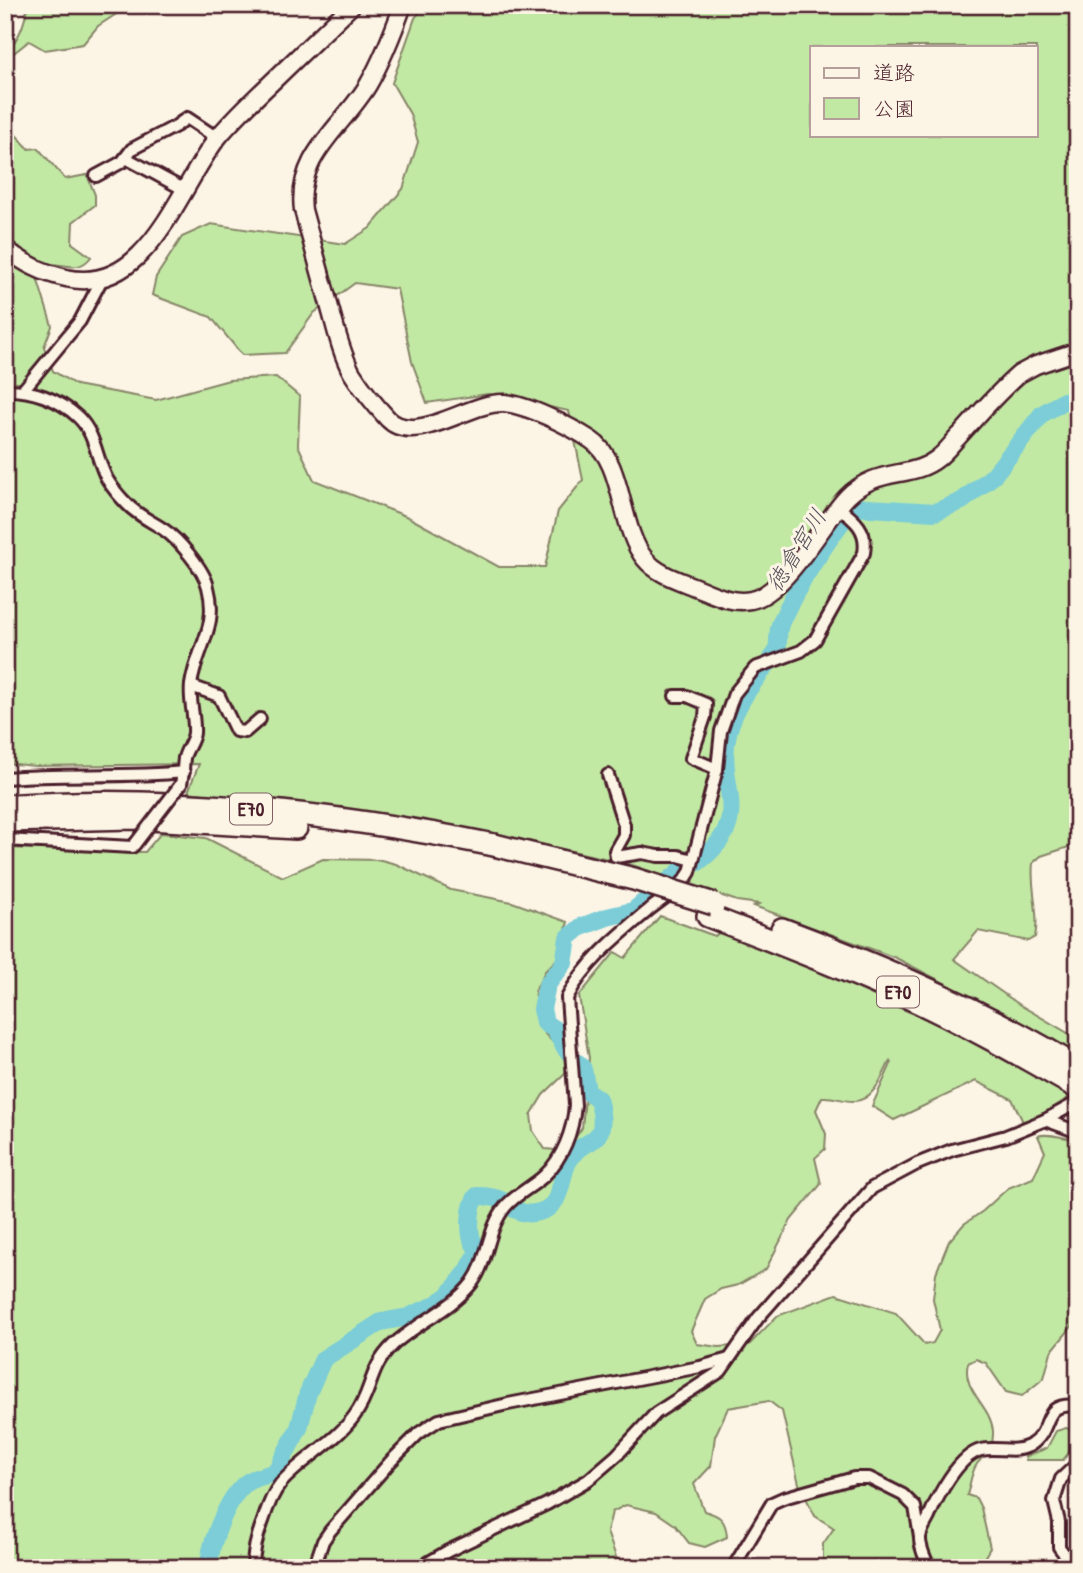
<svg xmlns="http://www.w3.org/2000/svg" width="1083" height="1573" viewBox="0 0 1083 1573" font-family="'Patrick Hand','Klee One',sans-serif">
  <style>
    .green { fill: #c2e9a4; stroke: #868468; stroke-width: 2; fill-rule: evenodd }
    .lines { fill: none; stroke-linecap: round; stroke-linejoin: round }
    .river { stroke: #7ccdd7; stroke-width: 18 }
    .street-casing { stroke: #4a1f2b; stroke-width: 16 }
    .secondary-casing { stroke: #4a1f2b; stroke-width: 21 }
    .highway-casing { stroke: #4a1f2b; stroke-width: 26 }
    .street { stroke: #fcf5e5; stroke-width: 10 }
    .secondary { stroke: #fcf5e5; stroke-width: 16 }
    .highway { stroke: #fcf5e5; stroke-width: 21 }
    .street-bridge-casing { stroke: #4a1f2b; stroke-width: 16; stroke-linecap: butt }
    .highway-bridge-casing { stroke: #4a1f2b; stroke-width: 26; stroke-linecap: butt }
    .street-bridge { stroke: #fcf5e5; stroke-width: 10 }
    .highway-bridge { stroke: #fcf5e5; stroke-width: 21 }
    .labels { text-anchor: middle; stroke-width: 6; stroke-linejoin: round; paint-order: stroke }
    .shield { fill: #fcf5e5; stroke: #7f5f63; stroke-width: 2 }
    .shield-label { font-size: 19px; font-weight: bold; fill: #4a1f2b }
    .water-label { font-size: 23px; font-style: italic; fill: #59535f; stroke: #fcf5e5 }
  </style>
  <rect width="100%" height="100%" fill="#fcf5e5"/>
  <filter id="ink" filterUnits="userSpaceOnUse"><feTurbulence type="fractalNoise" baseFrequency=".0143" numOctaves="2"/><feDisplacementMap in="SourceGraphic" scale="14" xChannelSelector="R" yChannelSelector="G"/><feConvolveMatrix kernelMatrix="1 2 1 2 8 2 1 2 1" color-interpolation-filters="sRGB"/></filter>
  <g filter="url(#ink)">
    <g class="green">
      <path d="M28 5H119L118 13 98 26 83 44 45 50 29 41 5 60V53C20 38 24 25 28 5Z"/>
      <path d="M425 5H1078V844L1041 856 1033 863C1030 887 1040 913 1035 937L1028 941 978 931 954 959 1020 1005 1078 1039V1056L1053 1039 896 958 754 906 759 904 737 901 626 863 477 830 188 792 199 764 35 766 5 763V123L29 149 38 148 65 179 87 175 95 195V205L73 222 72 243 91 257C79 272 68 265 52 264 45 264 40 266 34 268L52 326 44 347 53 371 76 385 156 400 229 380 276 377 300 397 298 445 314 480 408 517 499 567H545L558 511 583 480 569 411 488 394 427 403 412 362 397 289 355 283 314 313 285 353 242 355 211 317 152 295 156 277 182 237 211 224 345 244 370 228 403 189 418 142 410 114 392 83 415 18ZM812 47H1036V135H812Z"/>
      <path d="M161 833 206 838 283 877 323 859 381 860 396 864 451 890 512 902 568 922 557 959 545 971 535 991 537 1007 545 1034 569 1059 565 1074 543 1095 531 1115 533 1131 545 1149 566 1151 582 1128 589 1058 579 996 615 952 625 958 660 916 715 936 722 930 778 950 895 1006 963 1034 1074 1094 1025 1126 1012 1099 976 1081 894 1120 872 1106 891 1064 890 1061C883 1075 874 1100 855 1101 844 1102 835 1096 822 1097L816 1110 826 1134 825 1149 815 1158 821 1184 791 1220 766 1269 738 1285 721 1289 705 1299 691 1331 697 1344 719 1347 749 1345 777 1316 836 1294 896 1313 925 1345 933 1343 940 1330 933 1299 936 1273 949 1241 964 1224 983 1211 1008 1188 1033 1178 1045 1152 1038 1136C1047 1132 1067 1139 1078 1140V1182L1070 1187V1217L1078 1221V1319L1051 1352 1044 1378 1022 1396 1006 1392 986 1363 976 1359 968 1363C961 1391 991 1405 993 1431 994 1449 986 1452 977 1464 971 1472 970 1486 967 1495L976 1498 981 1508 990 1548 978 1568H823V1544L834 1528 815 1516 799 1484 782 1411 769 1401 728 1408 715 1436 711 1466 694 1484 704 1511C720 1515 726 1520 727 1537L705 1547 689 1543 675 1525 656 1512 626 1505 612 1512 607 1532 620 1568H5V848L145 852Z"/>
      <polygon points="1066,1428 1078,1432 1078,1446 1072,1449 1063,1460 1026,1460 1025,1457 1047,1448 1056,1431"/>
    </g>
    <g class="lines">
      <g class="river">
        <path d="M698 862C757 817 715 789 728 733 735 703 758 676 776 653 780 643 776 632 781 622 797 585 828 539 853 507L935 512 962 501 993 476 1042 414 1064 401H1078"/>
        <polyline points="567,1051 554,1029 545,1023 542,1009 547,985 564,963 568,938 581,927 607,917 633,911 685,867"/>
        <path d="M512 1208C522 1213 529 1215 539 1212 563 1206 559 1181 568 1162 583 1134 612 1150 598 1099L587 1091 583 1069 578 1063"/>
        <path d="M209 1568C209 1545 227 1498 246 1483 255 1476 266 1477 276 1471L299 1428 308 1393 323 1359 381 1322 408 1317 433 1306 448 1296 468 1271 478 1252C476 1246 472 1242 471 1236 469 1224 470 1206 477 1196 487 1196 495 1197 503 1201"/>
      </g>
      <g class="street-casing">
        <g id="street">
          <polyline points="5,6 6,5"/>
          <polyline points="126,158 185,190"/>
          <polyline points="96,176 122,162 132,149 176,126 187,118 217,138"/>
          <polyline points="24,389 80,321 103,277"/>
          <path d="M5 390C31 389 59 399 78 417 96 434 96 459 107 479 113 489 120 497 127 504 137 515 151 521 163 529 178 539 204 569 208 587 219 628 196 648 191 685 189 701 195 717 194 733 193 742 186 749 184 758 183 767 183 775 181 784"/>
          <polyline points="191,686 219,696 236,731 245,732 260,719"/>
          <polyline points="675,696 687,696 706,704 705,717 691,758 717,769"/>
          <polyline points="608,775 624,825 624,835 615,851 616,857 642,853 658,856 678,856 693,860"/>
          <path d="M5 778C66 773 124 778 184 772"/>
          <polyline points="5,840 132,847 135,844"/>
          <polyline points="1045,1120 1078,1132"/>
          <path d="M253 1568C253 1552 257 1536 263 1521 267 1508 272 1494 281 1483 303 1458 336 1442 355 1415 373 1391 368 1369 393 1345 418 1322 451 1310 472 1283 489 1260 487 1228 506 1206 516 1194 532 1187 544 1176 563 1158 573 1131 575 1105L567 998C584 963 620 934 650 909 664 898 681 888 690 872L717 769 721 731 734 694 755 668 801 651 815 640 864 553C868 530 855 520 838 507"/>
          <polyline points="314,1568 323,1541 330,1531 391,1461 419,1433 439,1420 508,1404 700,1367 729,1359"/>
          <polyline points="419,1568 448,1551 547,1504 588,1480 617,1455 656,1413 721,1371 758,1318 872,1188 917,1164 952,1150 1006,1136 1045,1120 1078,1102"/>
          <polyline points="731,1568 734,1566 772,1503 783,1498 854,1478 869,1478 903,1495 915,1507 920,1537"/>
          <path d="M929 1568C926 1559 919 1547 920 1537 921 1530 926 1523 929 1517 937 1497 959 1455 981 1450 997 1446 1013 1454 1029 1446 1056 1430 1038 1401 1078 1406"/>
          <polyline points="1075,1568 1059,1547 1059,1522 1054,1501 1061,1479 1078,1463"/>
        </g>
      </g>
      <g class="secondary-casing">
        <g id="secondary">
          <path d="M403 5C393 33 383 59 368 85 342 128 296 155 303 210 312 243 321 275 330 308 336 329 341 353 352 373 362 389 375 405 388 419 415 447 470 401 504 403 528 405 570 426 591 440 624 461 619 528 645 559 657 574 678 580 695 587 713 594 731 604 751 600 785 594 823 522 847 497 877 466 911 480 938 458 946 452 953 442 960 435 979 414 998 392 1019 374L1036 365 1078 351"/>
          <path d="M5 248C24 264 42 273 66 278 148 297 179 185 219 136 235 117 253 100 271 83 298 57 325 31 352 5"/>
        </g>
      </g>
      <g class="highway-casing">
        <g id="highway">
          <path d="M5 806C169 794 333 813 494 845"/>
          <polyline points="5,821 133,818 296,828"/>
          <path d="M708 916C775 942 842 967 907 997 966 1024 1022 1056 1078 1088"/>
          <path d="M782 929C884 967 986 1011 1078 1068"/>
        </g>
      </g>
      <use href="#street" class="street"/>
      <use href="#secondary" class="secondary"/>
      <use href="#highway" class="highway"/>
      <g class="street-bridge-casing">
        <polyline id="street-bridge" points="135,844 181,784"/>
      </g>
      <g class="highway-bridge-casing">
        <polyline id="highway-bridge" points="494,845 634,879 714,904"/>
      </g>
      <use href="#street-bridge" class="street-bridge"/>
      <use href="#highway-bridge" class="highway-bridge"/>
    </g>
  </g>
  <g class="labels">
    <g class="shield">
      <rect x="230" y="793.5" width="42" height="31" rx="5"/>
      <rect x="877" y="976.5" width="42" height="31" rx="5"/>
    </g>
    <g class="shield-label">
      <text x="251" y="816">E70</text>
      <text x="898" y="999">E70</text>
    </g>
    <g class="water-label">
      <text transform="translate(796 550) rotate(-58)" y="8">徳倉宮川</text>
    </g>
  </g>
  <rect width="1083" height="1573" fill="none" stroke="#fcf5e5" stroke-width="28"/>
  <rect x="14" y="14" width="1055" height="1545" fill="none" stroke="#4a1f2b" stroke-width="2.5" filter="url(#ink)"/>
  <rect x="810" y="46" width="228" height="91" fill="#fcf5e5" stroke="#b59f9b" stroke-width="2"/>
  <rect x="824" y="68" width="35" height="10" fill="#fcf5e5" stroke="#b59f9b" stroke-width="2"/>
  <text x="873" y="80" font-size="21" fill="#4a1f2b">道路</text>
  <rect x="824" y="98" width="35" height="21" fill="#c2e9a4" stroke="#b59f9b" stroke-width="2"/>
  <text x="873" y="116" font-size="21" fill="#4a1f2b">公園</text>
</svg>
